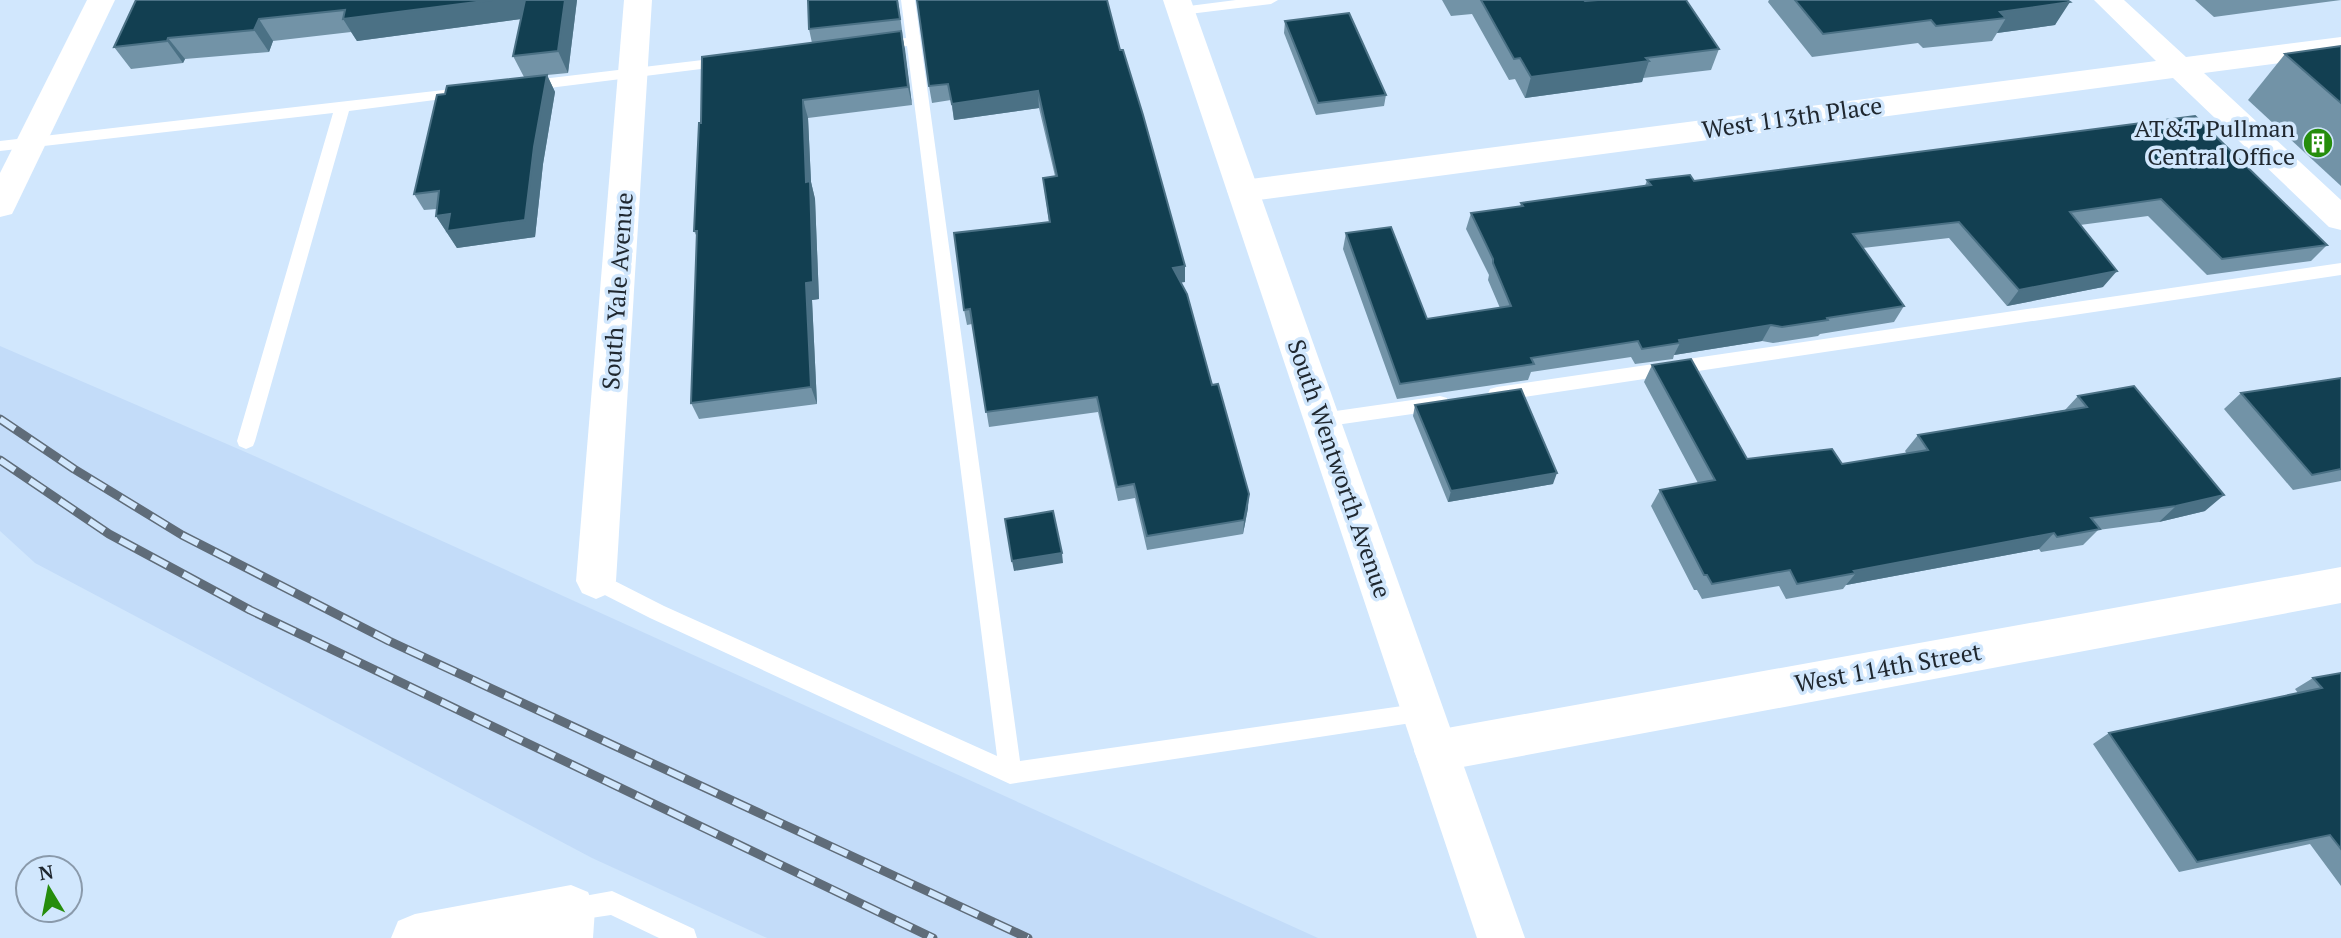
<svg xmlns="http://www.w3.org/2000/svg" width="2341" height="938" viewBox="0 0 2341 938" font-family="'PT Serif',serif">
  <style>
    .built { fill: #c3dcf9 }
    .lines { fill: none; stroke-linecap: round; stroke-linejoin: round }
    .service { fill: #fff; fill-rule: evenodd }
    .minor { fill: #fff; fill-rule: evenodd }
    .tertiary { fill: #fff; fill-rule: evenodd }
    .rail-casing { stroke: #5f6c79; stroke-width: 9 }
    .rail { stroke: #d1e7fd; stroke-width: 6; stroke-dasharray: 18; stroke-linecap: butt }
    .wall { fill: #7293a7 }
    .shaded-wall { fill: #4b7185 }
    .building { fill: #123f51; stroke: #4b7185; stroke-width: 2 }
    .labels { text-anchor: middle; stroke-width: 7; stroke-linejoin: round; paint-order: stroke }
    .street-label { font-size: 24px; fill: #1f272f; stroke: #d1e7fd }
    .poi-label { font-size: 24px; fill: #1f272f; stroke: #d1e7fd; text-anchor: end }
  </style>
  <rect width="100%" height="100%" fill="#d1e7fd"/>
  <polygon class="built" points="0,346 250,454 1318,938 767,938 592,858 35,563 0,531"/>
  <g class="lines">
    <g class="service">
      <polygon points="901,0 915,0 1020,761 1423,703 1431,706 1434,713 1431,720 1010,784 650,618 589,587 586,581 589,575 596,572 603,575 664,606 997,756 907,46 880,49 873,45 880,41 906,38"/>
      <polygon points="1236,0 1278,0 1271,4 1181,15 1174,11 1181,7"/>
      <polygon points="728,57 735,62 733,65 525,91 517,86 525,81"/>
      <polygon points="461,88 466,90 469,93 466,96 349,111 255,441 253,446 246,449 239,446 237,441 333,113 0,151 0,141"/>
      <polygon points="2341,263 2341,275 1497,401 1490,399 1488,394 1490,389 1497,387"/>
      <polygon points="1440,396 1447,398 1449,403 1447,408 1440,410 1322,427 1315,425 1313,420 1315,415 1322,413"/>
      <polygon points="612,891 694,929 697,938 659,938 611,915 571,921 562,918 559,909 562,900"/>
    </g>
    <g class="minor">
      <polygon points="87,0 115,0 16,206 12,214 0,217 0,173"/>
      <polygon points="624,0 652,0 616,581 610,593 596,599 582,593 576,581"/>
      <polygon points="2094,0 2124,0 2186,57 2341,37 2341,55 2204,73 2341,200 2341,230 2329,227 2173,78 1243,202 1232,199 1227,191 1232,183 1243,180 2156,61"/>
      <polygon points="2341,567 2341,603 1436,772 1420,766 1414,751 1420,736 1436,730"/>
      <polygon points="571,885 588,892 595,909 593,938 391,938 398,921 415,914"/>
    </g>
    <polygon class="tertiary" points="1163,0 1191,0 1525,938 1477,938"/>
    <g class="rail-casing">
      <g id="rail">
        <polyline points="0,419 74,469 182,535 389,641 1028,938"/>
        <polyline points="0,460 109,534 250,610 933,938"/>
      </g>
    </g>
    <use href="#rail" class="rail"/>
  </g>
  <g class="wall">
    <polygon points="136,0 577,0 568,73 547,75 555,92 543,164 535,237 457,248 436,216 437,209 424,210 414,194 445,94 524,77 513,56 521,19 357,41 351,32 273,41 269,52 185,59 183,63 131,69 114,47"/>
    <polygon points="808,0 898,0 912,105 808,118 811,182 815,199 819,299 812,300 817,404 699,419 691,403 697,237 694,231 701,123 812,43 809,29"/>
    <polygon points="1442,0 1584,0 1585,1 1719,49 1711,70 1643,78 1642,82 1525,98 1515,79 1509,80 1472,14 1451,16"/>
    <polygon points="1769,0 2067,0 2055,25 1997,33 1992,41 1923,48 1918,43 1812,57 1768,2"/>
    <polygon points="2195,0 2341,0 2214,17"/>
    <polygon points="1285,21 1386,95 1384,106 1316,115 1284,33"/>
    <polygon points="2341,46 2341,186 2248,100 2285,54"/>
    <polygon points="1120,50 1185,266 1185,282 1181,282 1248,508 1243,534 1147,550 1135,498 1118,501 1098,412 989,427 972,324 967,325 964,310 1049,222 1043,178 1055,176 1039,108 954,120 951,100 932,103 929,86"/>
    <polygon points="2195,116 2327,245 2311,261 2207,275 2148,216 2080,225 2103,287 2007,306 1949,238 1863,248 1904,306 1894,322 1820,334 1818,336 1773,343 1762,341 1674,355 1673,359 1635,364 1631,357 1531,372 1528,380 1397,399 1343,249 1346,233 1427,319 1500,308 1488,280 1489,275 1466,229 1471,213 1520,207 1521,203 1645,186 1647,180 1694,181"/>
    <polygon points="1652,365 1747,459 1842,464 1907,454 1905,451 1918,435 2065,410 2078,396 2205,511 2159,522 2098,530 2083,545 2041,552 2039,549 1846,585 1843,589 1786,599 1779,586 1702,599 1697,590 1694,590 1651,506 1660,490 1698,483 1644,382"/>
    <polygon points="2341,378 2341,481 2293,490 2224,409 2241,393"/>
    <polygon points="1415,405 1553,484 1448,502 1413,416"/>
    <polygon points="2341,673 2341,886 2310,844 2179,872 2093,744 2109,733 2298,693 2295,689 2313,678"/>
  </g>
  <g class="shaded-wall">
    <polygon points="492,0 528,0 536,17 357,41 343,19"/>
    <polygon points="565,0 577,0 568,73 558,51"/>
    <polygon points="2070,2 2055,25 1997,33 2006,18 2000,12"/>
    <polygon points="259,19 273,41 269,52 254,30"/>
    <polygon points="901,31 905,49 912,105 908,87"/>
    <polygon points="168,38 185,59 183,63 167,41"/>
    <polygon points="1649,61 1642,82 1525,98 1531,77"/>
    <polygon points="547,75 555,92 543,164 535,237 457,248 436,216"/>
    <polygon points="1038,91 1039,108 954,120 952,104"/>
    <polygon points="803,100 808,118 811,182 815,199 819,299 812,300 817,404 811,387 806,283 806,182"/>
    <polygon points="1185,266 1185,282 1173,284 1173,268"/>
    <polygon points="2117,271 2103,287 2007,306 2019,290"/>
    <polygon points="1771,325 1762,341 1674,355 1680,343 1679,340"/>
    <polygon points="1557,473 1553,484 1448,502 1451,491"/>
    <polygon points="1249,494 1248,508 1243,534 1244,520"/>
    <polygon points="2224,495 2205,511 2159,522 2176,506"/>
    <polygon points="2054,533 2039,549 1846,585 1856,573 1854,571"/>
    <polygon points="1062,553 1063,563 1014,571 1012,561"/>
  </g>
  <g class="building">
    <polygon points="136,0 492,0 343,19 345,10 259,19 254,30 168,38 167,41 114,47"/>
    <polygon points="525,0 565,0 558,51 513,56"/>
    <polygon points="808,0 897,0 900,19 809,29"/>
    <polygon points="917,0 1107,0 1120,50 1123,50 1143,115 1185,266 1173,268 1187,294 1212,385 1218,384 1249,494 1244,520 1147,536 1134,484 1117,487 1097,397 986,412 970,309 964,310 954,233 1050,222 1043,178 1057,176 1038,91 952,104 948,84 929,86"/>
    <polygon points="1481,0 1584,0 1585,1 1598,0 1686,0 1719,49 1646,58 1649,61 1531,77 1520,58 1514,59"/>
    <polygon points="1795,0 2067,0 2070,2 2000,12 2006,18 1936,26 1931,20 1823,34"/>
    <polygon points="1349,13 1386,95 1318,103 1285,21"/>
    <polygon points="901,31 908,87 803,100 806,182 810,181 813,282 806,283 811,387 691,403 697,231 694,231 699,123 701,123 702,57"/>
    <polygon points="2341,46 2341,103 2285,54"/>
    <polygon points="547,75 534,147 525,220 447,231 450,214 436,216 439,191 414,194 437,95 445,94 447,86"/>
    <polygon points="2195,116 2327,245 2222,259 2161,199 2070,212 2117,271 2019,290 1959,222 1853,234 1904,306 1827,318 1828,320 1782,327 1771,325 1679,340 1680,343 1642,349 1638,341 1531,358 1534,364 1400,384 1346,233 1391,227 1427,319 1511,306 1493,263 1493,259 1471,213 1523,206 1521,203 1651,185 1647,180 1690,175 1694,181"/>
    <polygon points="1691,359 1747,459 1832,449 1842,464 1928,450 1918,435 2087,407 2078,396 2134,386 2224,495 2176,506 2091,518 2100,529 2057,537 2054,533 1854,571 1856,573 1797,584 1790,570 1712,584 1707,575 1704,575 1660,490 1715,480 1652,365"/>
    <polygon points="2341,378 2341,469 2312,475 2241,393"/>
    <polygon points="1521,389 1557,473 1451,491 1415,405"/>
    <polygon points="1053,511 1062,553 1012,561 1005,519"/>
    <polygon points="2341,673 2341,849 2330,835 2197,862 2109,733 2322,688 2313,678"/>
  </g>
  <defs>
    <g id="building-disc" transform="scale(1.575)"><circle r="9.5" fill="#268d0c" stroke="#d1e7fd"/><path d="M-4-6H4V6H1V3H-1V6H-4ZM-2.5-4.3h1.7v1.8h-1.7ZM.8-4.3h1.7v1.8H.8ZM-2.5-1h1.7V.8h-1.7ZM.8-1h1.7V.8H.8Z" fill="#fff"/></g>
  </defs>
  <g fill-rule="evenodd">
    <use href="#building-disc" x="2318" y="143"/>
  </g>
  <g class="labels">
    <g class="street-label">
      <text transform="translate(1792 118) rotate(-8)" y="8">West 113th Place</text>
      <text transform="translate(618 291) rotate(-86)" y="8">South Yale Avenue</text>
      <text transform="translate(1339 469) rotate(71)" y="8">South Wentworth Avenue</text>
      <text transform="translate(1888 668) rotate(-10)" y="8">West 114th Street</text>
    </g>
    <g class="poi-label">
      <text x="2295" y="137">AT&amp;T Pullman<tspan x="2295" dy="28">Central Office</tspan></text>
    </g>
  </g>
  <g transform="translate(49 889) rotate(350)"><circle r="33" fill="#d1e7fd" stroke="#8a9aab" stroke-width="2"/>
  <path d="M0-5L12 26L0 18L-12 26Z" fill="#268d0c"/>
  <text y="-10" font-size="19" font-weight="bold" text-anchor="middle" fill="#1f272f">N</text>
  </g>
</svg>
